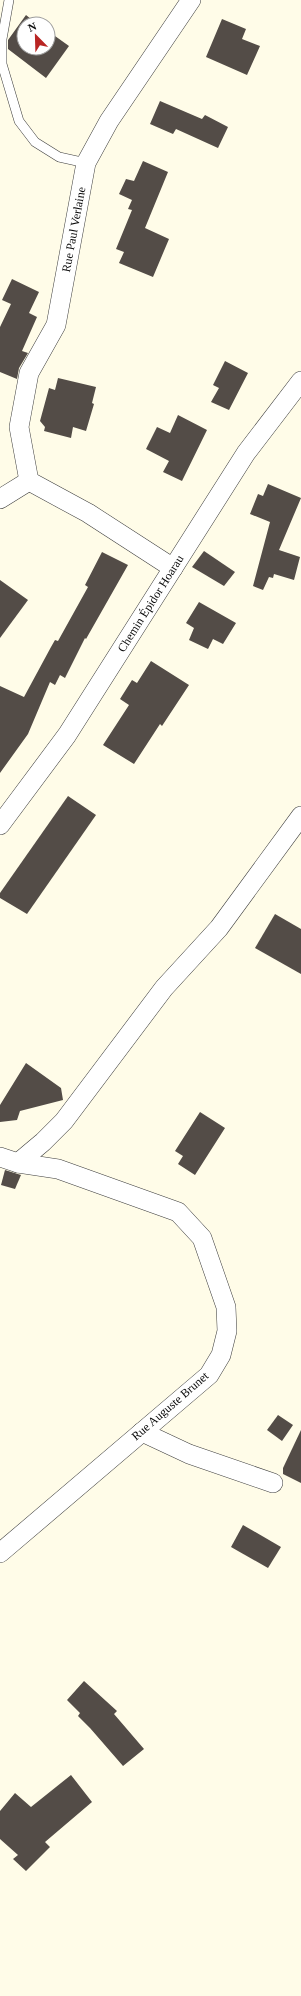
<svg xmlns="http://www.w3.org/2000/svg" width="301" height="1996" viewBox="0 0 301 1996" font-family="'Times New Roman',serif">
  <style>
    .building { fill: #534c47 }
    .lines { fill: none; stroke-linecap: round; stroke-linejoin: round }
    .lane-casing { stroke: #3d3d3d; stroke-width: 10 }
    .street-casing { stroke: #3d3d3d; stroke-width: 20 }
    .lane { stroke: #fff; stroke-width: 9 }
    .street { stroke: #fff; stroke-width: 19 }
    .labels { text-anchor: middle; stroke-width: 4; stroke-linejoin: round; paint-order: stroke }
    .street-label { font-size: 12px; fill: #0a0a0a; stroke: #fff }
  </style>
  <rect width="100%" height="100%" fill="#fffce8"/>
  <g class="building">
    <polygon points="26,15 37,24 24,24 24,48 48,48 48,31 69,46 46,78 8,49 8,40"/>
    <polygon points="222,19 246,29 242,39 260,46 247,75 206,57"/>
    <polygon points="160,101 202,119 205,115 228,127 218,148 176,129 173,134 150,124"/>
    <polygon points="143,161 168,172 145,228 169,239 153,277 119,263 124,252 116,249 132,210 128,209 132,200 119,194 126,179 134,181"/>
    <polygon points="12,279 39,292 29,313 37,317 22,351 28,353 19,368 17,379 0,372 0,327 11,304 2,300"/>
    <polygon points="225,361 248,373 229,410 211,402 219,388 213,385"/>
    <polygon points="58,378 96,387 92,403 94,404 86,431 73,427 71,438 44,431 45,427 40,421 49,388 55,390"/>
    <polygon points="178,415 207,430 182,481 163,472 169,461 146,449 157,427 170,433"/>
    <polygon points="268,484 301,498 279,550 300,557 294,580 274,574 273,578 269,577 263,590 253,586 270,522 250,514 258,494 263,496"/>
    <polygon points="204,551 235,572 224,586 192,567"/>
    <polygon points="102,552 128,565 86,639 85,638 65,678 60,675 55,685 50,682 28,734 0,773 0,686 24,697 51,647 55,640 58,641 88,587 85,585"/>
    <polygon points="0,580 28,600 0,638"/>
    <polygon points="199,602 236,623 223,644 213,639 208,649 189,640 194,628 186,623"/>
    <polygon points="151,661 189,685 162,726 160,724 134,764 103,745 129,705 120,699 132,680 137,683"/>
    <polygon points="68,796 96,815 27,914 0,898 0,893"/>
    <polygon points="275,914 301,929 301,974 255,948"/>
    <polygon points="26,1063 61,1088 63,1100 20,1111 17,1120 0,1122 0,1105"/>
    <polygon points="200,1112 225,1128 195,1175 178,1164 183,1156 175,1151"/>
    <polygon points="5,1170 21,1175 15,1189 1,1185"/>
    <polygon points="278,1415 293,1425 282,1441 267,1430"/>
    <polygon points="301,1430 301,1483 283,1474 283,1468"/>
    <polygon points="243,1525 281,1547 268,1568 231,1547"/>
    <polygon points="84,1681 117,1711 114,1714 144,1749 123,1766 90,1728 78,1716 80,1713 67,1700"/>
    <polygon points="71,1775 92,1802 45,1842 50,1847 26,1871 13,1859 18,1855 0,1839 0,1811 15,1793 31,1807"/>
  </g>
  <g class="lines">
    <g class="lane-casing">
      <polyline id="lane" points="9,0 2,39 2,64 19,121 35,142 59,157 86,163"/>
    </g>
    <g class="street-casing">
      <g id="street">
        <path id="s1" d="M29 481 19 427 29 373 56 325 86 163 109 121 191 0"/>
        <polyline points="29,481 88,513 173,568"/>
        <polyline points="0,499 29,481"/>
        <path id="s2" d="M0 825 67 735 246 453 301 381"/>
        <polyline points="0,1157 18,1163 58,1169 178,1212 202,1238 226,1307 227,1331 221,1355 209,1375 0,1553"/>
        <polyline points="18,1163 43,1142 64,1121 164,988 219,928 301,816"/>
        <polyline points="142,1432 189,1454 273,1483"/>
      </g>
    </g>
    <use href="#lane" class="lane"/>
    <use href="#street" class="street"/>
  </g>
  <g class="labels">
    <g class="street-label">
      <text dy="4" stroke="none"><textPath href="#s1" startOffset="262">Rue Paul Verlaine</textPath></text>
      <text dy="4" stroke="none"><textPath href="#s2" startOffset="268">Chemin Épidor Hoarau</textPath></text>
      <text transform="translate(170 1406) rotate(-41)" y="4">Rue Auguste Brunet</text>
    </g>
  </g>
  <g transform="translate(36 36) rotate(337)"><circle r="19" fill="#ffffff" stroke="#9d9d9d"/>
  <path d="M0-3L7 15L0 10L-7 15Z" fill="#b92523"/>
  <text y="-6" font-size="11" font-weight="bold" text-anchor="middle" fill="#0a0a0a">N</text>
  </g>
</svg>
